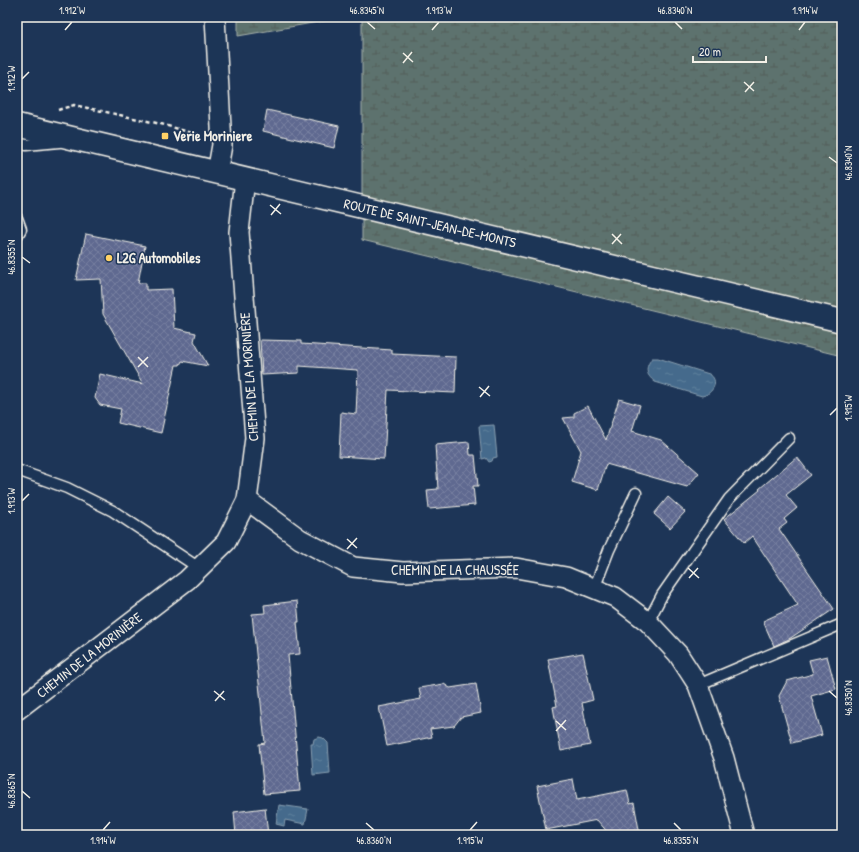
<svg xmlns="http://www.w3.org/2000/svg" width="859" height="852" viewBox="0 0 859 852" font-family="'Patrick Hand',sans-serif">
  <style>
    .wetland { fill: url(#wetland-marsh); stroke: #a8b2ab }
    .water { fill: url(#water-ripples); stroke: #8aa0b1 }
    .building { fill: url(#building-cross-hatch); stroke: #f4f1e8 }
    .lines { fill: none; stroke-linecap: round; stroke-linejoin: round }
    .service-casing { stroke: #f4f1e8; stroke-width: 13 }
    .minor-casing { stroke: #f4f1e8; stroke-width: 22 }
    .secondary-casing { stroke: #f4f1e8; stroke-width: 25 }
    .path { stroke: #f4f1e8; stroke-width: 2.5; stroke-dasharray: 4 3; stroke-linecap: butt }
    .service { stroke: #1d3557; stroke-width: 10 }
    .minor { stroke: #1d3557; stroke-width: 19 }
    .secondary { stroke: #1d3557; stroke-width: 22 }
    .ticks { fill: none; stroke: #f4f1e8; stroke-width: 1.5 }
    .poi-dot { fill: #ffd166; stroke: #1d3557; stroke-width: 1.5 }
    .labels { text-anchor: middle; stroke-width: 3; stroke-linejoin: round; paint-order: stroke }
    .poi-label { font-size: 14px; font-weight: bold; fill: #f4f1e8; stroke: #1d3557; text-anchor: start }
    .street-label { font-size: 14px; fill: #f4f1e8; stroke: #1d3557 }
    .neatline { fill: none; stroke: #f4f1e8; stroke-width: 1.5 }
    .ticks-label { font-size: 10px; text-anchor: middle; fill: #f4f1e8 }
  </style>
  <defs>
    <pattern id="wetland-marsh" width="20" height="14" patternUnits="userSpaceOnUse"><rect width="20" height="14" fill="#5d726e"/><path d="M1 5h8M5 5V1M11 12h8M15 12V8" fill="none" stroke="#525b58"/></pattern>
    <pattern id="water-ripples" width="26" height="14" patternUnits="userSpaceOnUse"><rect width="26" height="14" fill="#446a8c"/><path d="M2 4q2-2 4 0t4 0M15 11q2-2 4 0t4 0" fill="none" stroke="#60809c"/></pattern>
    <pattern id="building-cross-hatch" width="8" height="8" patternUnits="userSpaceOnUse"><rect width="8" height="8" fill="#5e6990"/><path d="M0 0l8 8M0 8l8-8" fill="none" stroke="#767fa0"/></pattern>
  </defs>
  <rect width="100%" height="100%" fill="#1d3557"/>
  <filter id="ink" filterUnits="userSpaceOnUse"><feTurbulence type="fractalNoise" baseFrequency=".025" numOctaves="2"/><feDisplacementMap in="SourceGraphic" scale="8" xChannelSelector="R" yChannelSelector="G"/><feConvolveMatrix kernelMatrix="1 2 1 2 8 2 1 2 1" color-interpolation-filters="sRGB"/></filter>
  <g filter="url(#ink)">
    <g class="wetland">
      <polygon points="238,17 347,17 238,36"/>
      <polygon points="362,17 842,17 842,356 362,240"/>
    </g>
    <g class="water">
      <path d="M652 358H658L709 374C720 380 713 394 702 396L655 382C645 374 645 368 652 358Z"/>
      <polygon points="494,425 497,457 493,458 492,461 489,462 486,458 482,459 479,426"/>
      <polygon points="319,737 323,738 328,743 330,773 313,775 311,744 313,744 314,739"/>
      <polygon points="279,805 308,809 305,824 285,820 284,826 276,824"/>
    </g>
    <g class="building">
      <polygon points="267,110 339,126 334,148 263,131"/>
      <polygon points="86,234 145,246 138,283 146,283 146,290 172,289 174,328 196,333 194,341 208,366 182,361 180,365 176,365 161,433 118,423 121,409 100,405 95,398 100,374 143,384 103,314 101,279 76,280"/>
      <polygon points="260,340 301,341 301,344 392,350 392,354 456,357 455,393 388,390 384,459 339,456 341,412 356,414 358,370 299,366 299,373 262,375"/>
      <polygon points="619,399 640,405 632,431 661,440 699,473 687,487 606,464 598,490 572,482 581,451 563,418 574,417 574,413 588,406 606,440"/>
      <polygon points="469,442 470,455 475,455 478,486 473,486 475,505 429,509 427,490 438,489 435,445"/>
      <polygon points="797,457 811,475 786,495 797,508 784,519 787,523 779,529 834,609 789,639 774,646 763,621 798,605 752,536 744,543 724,519 760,490 759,489"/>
      <polygon points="668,497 685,512 670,528 654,514"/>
      <polygon points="297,601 299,622 297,622 300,654 288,655 300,791 264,794 259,744 265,743 252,614 265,613 264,605"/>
      <polygon points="583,653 593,700 582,703 590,745 561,751 553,707 557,706 548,659"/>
      <polygon points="827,656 836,689 811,696 822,735 792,743 779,696 787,681 813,674 809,660"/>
      <polygon points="444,684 450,688 476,684 481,713 461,717 454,726 430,729 432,737 387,746 379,707 421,699 419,688"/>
      <polygon points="573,779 577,800 627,790 630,804 634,803 640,835 610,835 597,820 546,830 537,786"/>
      <polygon points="265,808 268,835 236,835 234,812"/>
    </g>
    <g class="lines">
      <g class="service-casing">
        <g id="service">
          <polyline points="17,143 26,145 59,142"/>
          <polyline points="17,218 21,229 17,236"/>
          <polyline points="17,470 67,488 113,511 199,568"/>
          <polyline points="594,589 609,550 636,493"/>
          <polyline points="648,622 662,595 729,499 789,438"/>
          <polyline points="698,685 842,624"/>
        </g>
      </g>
      <g class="minor-casing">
        <g id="minor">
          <polyline points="215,17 222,145 217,173"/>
          <polyline points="247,500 300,539 353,567 403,572 516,568 566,577 615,597 648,622 678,654 698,685 724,758 744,835"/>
          <polyline points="17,710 187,580 226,542 247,500 255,438 239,232 245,179"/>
        </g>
      </g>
      <g class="secondary-casing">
        <polyline id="secondary" points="17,125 842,321"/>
      </g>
      <polyline class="path" points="58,110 74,105 161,124 199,135"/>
      <use href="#service" class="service"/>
      <use href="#minor" class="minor"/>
      <use href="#secondary" class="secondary"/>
    </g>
  </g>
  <path class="ticks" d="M367 22 375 29M675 22 682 29M65 30 72 22M432 30 439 22M799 30 805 22M403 53 413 62M403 63 412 52M22 79 29 72M744 82 754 91M745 92 754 82M829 157 837 163M270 205 281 214M271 215 280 204M612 234 622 244M612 244 621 234M22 257 30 263M138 357 148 367M138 367 148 357M479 387 490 396M480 397 489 386M830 415 837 408M22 501 29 494M347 539 357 548M347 549 357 538M688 568 699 578M689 578 698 568M214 691 225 700M829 691 837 698M215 701 224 691M556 721 566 730M556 731 566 720M22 791 30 798M366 823 374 830M674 823 681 830M103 830 110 822M470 830 477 822"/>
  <g class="poi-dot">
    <rect x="161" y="132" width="8" height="8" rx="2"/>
    <circle cx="109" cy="258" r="4"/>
  </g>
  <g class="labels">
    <g class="poi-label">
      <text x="173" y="141">Verie Moriniere</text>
      <text x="117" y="263">L2G Automobiles</text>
    </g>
    <g class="street-label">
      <text transform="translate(430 223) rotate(13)" y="5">ROUTE DE SAINT-JEAN-DE-MONTS</text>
      <text transform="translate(249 377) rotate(-94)" y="5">CHEMIN DE LA MORINIÈRE</text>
      <text x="455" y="575">CHEMIN DE LA CHAUSSÉE</text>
      <text transform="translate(89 655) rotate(-38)" y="5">CHEMIN DE LA MORINIÈRE</text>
    </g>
  </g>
  <rect width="859" height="852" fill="none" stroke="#1d3557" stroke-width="44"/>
  <path d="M693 56v6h73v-6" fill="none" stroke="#f4f1e8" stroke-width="2"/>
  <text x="699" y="56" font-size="12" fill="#f4f1e8" stroke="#1d3557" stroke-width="3" paint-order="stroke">20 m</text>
  <rect x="22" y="22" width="815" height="808" class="neatline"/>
  <g class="ticks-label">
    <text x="72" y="14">1.912°W</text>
    <text x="367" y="14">46.8345°N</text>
    <text x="439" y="14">1.913°W</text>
    <text x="675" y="14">46.8340°N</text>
    <text x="805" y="14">1.914°W</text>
    <text transform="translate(11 79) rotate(-90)" y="4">1.912°W</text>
    <text transform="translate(848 163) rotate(-90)" y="4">46.8340°N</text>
    <text transform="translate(11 257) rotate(-90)" y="4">46.8355°N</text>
    <text transform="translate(848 408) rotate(-90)" y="4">1.915°W</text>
    <text transform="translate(11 501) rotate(-90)" y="4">1.913°W</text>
    <text transform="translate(848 698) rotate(-90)" y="4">46.8350°N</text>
    <text transform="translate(11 791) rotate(-90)" y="4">46.8365°N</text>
    <text x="103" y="844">1.914°W</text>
    <text x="374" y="844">46.8360°N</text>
    <text x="470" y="844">1.915°W</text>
    <text x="681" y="844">46.8355°N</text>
  </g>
</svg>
